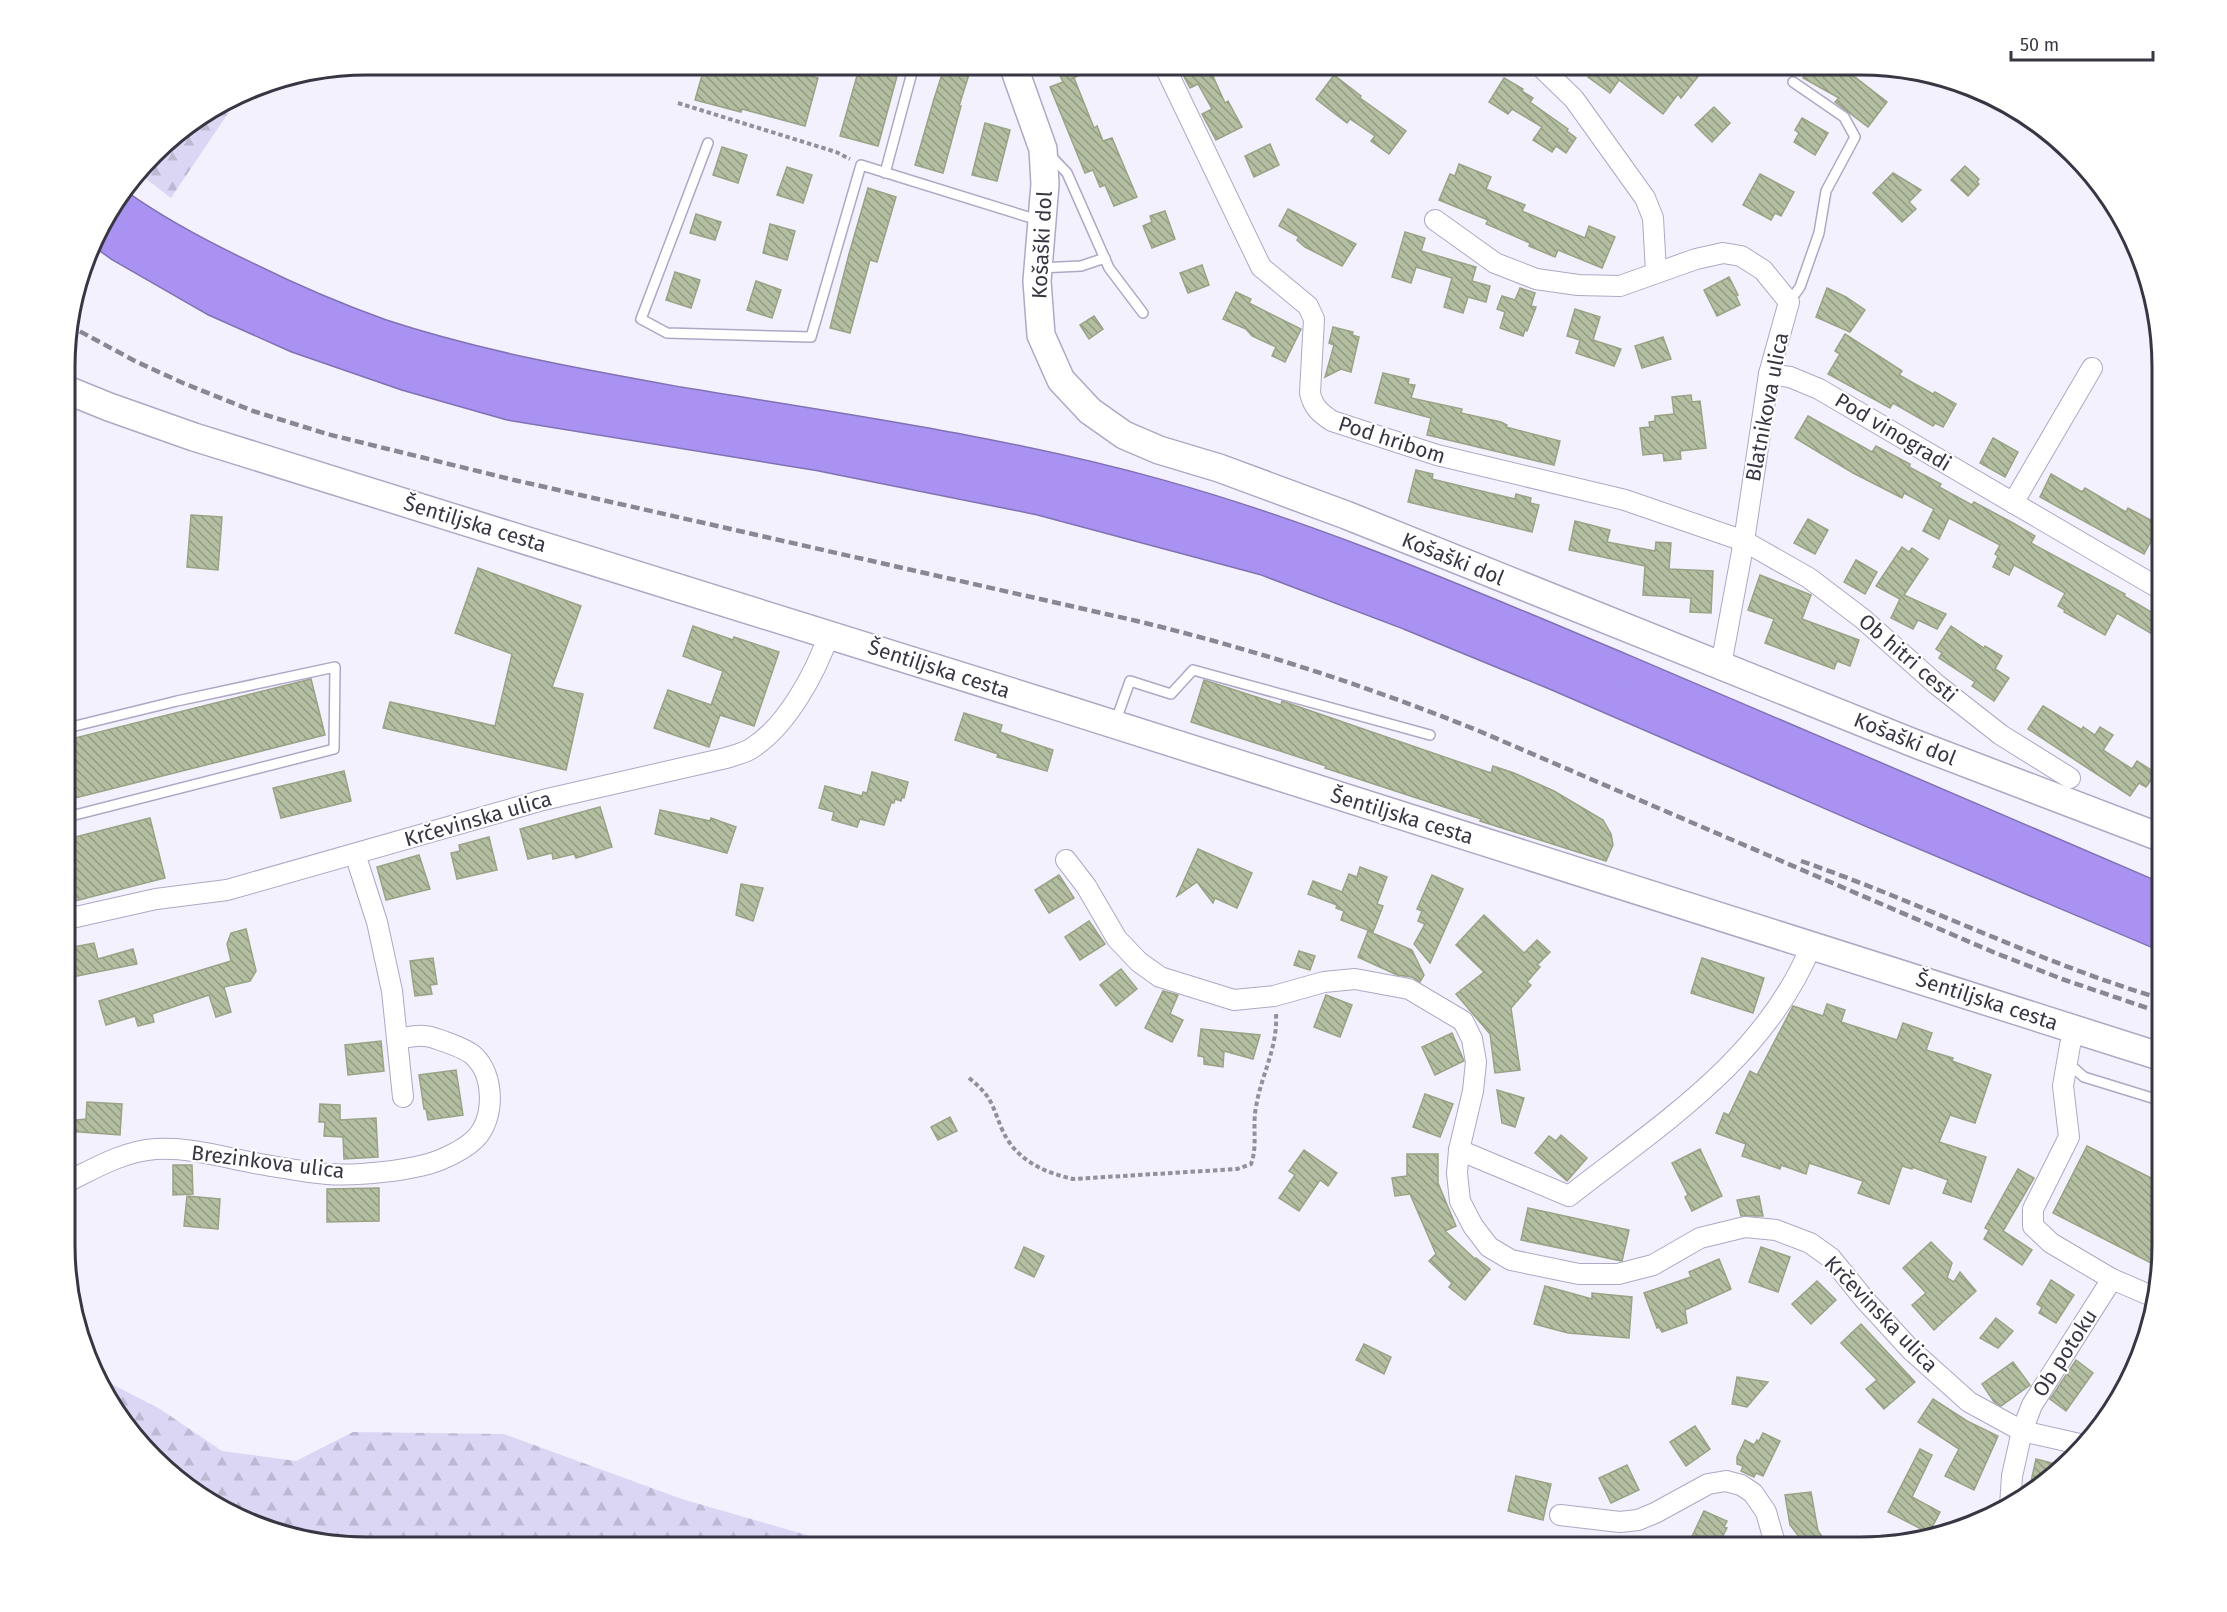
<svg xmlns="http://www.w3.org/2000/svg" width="2227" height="1612" viewBox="0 0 2227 1612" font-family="'Fira Sans',sans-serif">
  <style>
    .forest { fill: url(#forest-firs) }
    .building { fill: url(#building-back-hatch); stroke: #99a386; stroke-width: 1.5 }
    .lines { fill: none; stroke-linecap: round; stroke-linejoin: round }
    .lane-casing { stroke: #aea8c5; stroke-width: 12 }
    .street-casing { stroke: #aea8c5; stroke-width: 22 }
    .secondary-casing { stroke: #aea8c5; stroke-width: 30 }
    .highway-casing { stroke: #8172b4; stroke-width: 36 }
    .path { stroke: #92909d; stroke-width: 4; stroke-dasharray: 4.5 3; stroke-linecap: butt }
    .lane { stroke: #fff; stroke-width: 9 }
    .street { stroke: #fff; stroke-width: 20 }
    .secondary { stroke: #fff; stroke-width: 27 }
    .highway { stroke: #a992f1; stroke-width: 33 }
    .rail { stroke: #898793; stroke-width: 4.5; stroke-dasharray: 9 4.5; stroke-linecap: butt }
    .labels { text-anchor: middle; stroke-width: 4.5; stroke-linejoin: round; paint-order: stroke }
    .street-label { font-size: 21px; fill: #383642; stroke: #fff }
    .rim { fill: none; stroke: #383642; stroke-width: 3 }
  </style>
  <defs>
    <pattern id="forest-firs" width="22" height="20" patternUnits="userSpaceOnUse" patternTransform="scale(1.5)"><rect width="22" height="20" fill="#dcd6f5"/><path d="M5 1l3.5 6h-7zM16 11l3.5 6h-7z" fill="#beb8d3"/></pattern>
    <pattern id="building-back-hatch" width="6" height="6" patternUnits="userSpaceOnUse" patternTransform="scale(1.5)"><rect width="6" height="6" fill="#b4bea0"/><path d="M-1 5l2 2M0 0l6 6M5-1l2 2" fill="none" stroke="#939b84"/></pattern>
  </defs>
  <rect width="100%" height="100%" fill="#f3f1fe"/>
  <g class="forest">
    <polygon points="241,94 171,198 141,175 167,140"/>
    <polygon points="98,1377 160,1409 222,1451 296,1461 353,1432 504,1434 682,1499 848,1547 348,1547 270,1531 183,1485 105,1396"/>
  </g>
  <g class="building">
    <polygon points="705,65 771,65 818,78 805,126 742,109 741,112 695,100"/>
    <polygon points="860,65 900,65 878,146 840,136"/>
    <polygon points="945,65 972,65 959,106 961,106 943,173 915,165 934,99"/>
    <polygon points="1055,65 1102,65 1071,79 1074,78 1094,128 1097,126 1103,141 1112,138 1137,197 1114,206 1105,185 1100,187 1093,170 1085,173 1050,87 1063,82"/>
    <polygon points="1178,65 1208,65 1225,103 1228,101 1242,127 1216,140 1202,114 1212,109 1198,84 1190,88"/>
    <polygon points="1597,65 1630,65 1646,77 1655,65 1707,65 1681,98 1678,94 1663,114 1619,80 1610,93 1588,77"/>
    <polygon points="1809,65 1833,65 1856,78 1887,102 1868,127 1835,102 1839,98 1803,78"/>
    <polygon points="1334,75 1361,96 1360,98 1406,131 1389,154 1371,141 1375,136 1350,119 1347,123 1316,99"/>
    <polygon points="1504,78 1523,89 1522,91 1533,98 1530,102 1568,129 1567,131 1576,138 1566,153 1556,146 1552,152 1533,140 1542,127 1512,109 1508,114 1489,102"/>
    <polygon points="1714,107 1730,123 1712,142 1695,125"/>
    <polygon points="1802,118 1828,133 1815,155 1794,142 1799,133 1795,130"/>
    <polygon points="985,123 1010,130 997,181 972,175"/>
    <polygon points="1270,144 1279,165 1254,177 1245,156"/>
    <polygon points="722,147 747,155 738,183 713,175"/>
    <polygon points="1459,164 1491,177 1486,189 1525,205 1522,211 1585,238 1589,226 1615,237 1602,268 1558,250 1555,257 1529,246 1530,243 1486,224 1488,220 1439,200 1450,174 1455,176"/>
    <polygon points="1965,166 1979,179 1977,182 1979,184 1968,196 1951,180"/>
    <polygon points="787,167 812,175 803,203 777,195"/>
    <polygon points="1893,173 1921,190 1909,202 1916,209 1902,222 1873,193"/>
    <polygon points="1760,174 1794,192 1781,216 1775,213 1771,220 1743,205"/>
    <polygon points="868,188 896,197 877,262 870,260 850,333 830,328 849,254"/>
    <polygon points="1288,209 1356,244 1342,266 1305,247 1297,240 1299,237 1279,226"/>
    <polygon points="1165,211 1175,239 1152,248 1143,226 1152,222 1150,216"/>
    <polygon points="696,214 721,222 715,240 690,233"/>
    <polygon points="770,224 795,231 787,260 763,253"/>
    <polygon points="1405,232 1425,238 1421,251 1476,267 1472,281 1490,286 1486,302 1468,297 1463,313 1444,307 1452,278 1416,267 1411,283 1392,277"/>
    <polygon points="1202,265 1209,285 1188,293 1180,273"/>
    <polygon points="675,272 700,280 691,308 666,300"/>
    <polygon points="1729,277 1738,295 1736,296 1740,305 1717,316 1704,290"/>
    <polygon points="756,281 781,290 772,318 747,310"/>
    <polygon points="1520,288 1535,293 1531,306 1536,307 1527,331 1525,330 1523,336 1500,328 1505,312 1497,309 1502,296 1515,300"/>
    <polygon points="1827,288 1846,297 1865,310 1850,332 1816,317"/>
    <polygon points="1236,292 1251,299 1249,303 1301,329 1285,362 1272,356 1276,347 1252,336 1246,329 1223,319"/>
    <polygon points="1575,309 1600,317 1593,340 1621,349 1614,366 1576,353 1580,340 1567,336"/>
    <polygon points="1094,316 1103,329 1089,339 1080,325"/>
    <polygon points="1333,327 1353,332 1352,335 1359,337 1351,372 1341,369 1325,377 1334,345 1329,343"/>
    <polygon points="1845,334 1902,371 1899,375 1933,394 1935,392 1956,404 1943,427 1935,423 1933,426 1893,403 1890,408 1828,374 1840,354 1835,351"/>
    <polygon points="1663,337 1671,359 1642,368 1635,346"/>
    <polygon points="1383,373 1409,379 1408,384 1415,385 1411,398 1462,409 1461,413 1501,422 1507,425 1506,427 1560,441 1554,465 1427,435 1431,418 1375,403"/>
    <polygon points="1691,395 1692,402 1700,401 1706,448 1680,451 1681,459 1664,461 1663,453 1643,455 1640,428 1650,427 1649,422 1655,421 1655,416 1674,414 1672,397"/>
    <polygon points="1808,416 1872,452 1876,446 1910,464 1909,467 1941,484 1939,487 1972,505 1974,502 2013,523 2035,536 2031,543 2125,594 2124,596 2151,612 2158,601 2162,602 2162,640 2117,613 2105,635 2064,612 2065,610 2058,606 2065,593 2014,565 2009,575 1993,567 1998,556 1995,554 2000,545 1949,518 1939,539 1923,531 1934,509 1904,493 1902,498 1853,473 1795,438"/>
    <polygon points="1993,438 2018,452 2005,477 1980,463"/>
    <polygon points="1416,470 1433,474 1432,479 1473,489 1515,499 1516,494 1531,498 1530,503 1539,505 1532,532 1408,502"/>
    <polygon points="2051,474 2082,492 2085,488 2126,512 2128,508 2158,524 2155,529 2157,530 2144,554 2040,497"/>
    <polygon points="191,515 222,517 218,570 187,567"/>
    <polygon points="1808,519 1828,530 1815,554 1794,543"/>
    <polygon points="1575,521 1610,530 1607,542 1655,551 1656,542 1671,543 1669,569 1713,571 1711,613 1690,612 1691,598 1643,595 1645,566 1569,550"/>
    <polygon points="1902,547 1909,552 1912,548 1928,559 1904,595 1946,614 1937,629 1918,620 1913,629 1891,618 1900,599 1876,586"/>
    <polygon points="1856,560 1877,572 1865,594 1844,582"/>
    <polygon points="478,568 581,606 552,687 583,694 566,770 383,728 390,702 495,726 512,654 455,633"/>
    <polygon points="1760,575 1811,595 1802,619 1859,640 1850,666 1837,661 1834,669 1765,643 1774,619 1748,610"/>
    <polygon points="693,626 733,640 734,637 779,652 754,726 720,715 709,747 654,728 668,690 711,705 723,671 683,656"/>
    <polygon points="1951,626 1984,648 1985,646 2002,656 1995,669 2009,678 1994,701 1972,686 1975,682 1939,658 1942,653 1936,649"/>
    <polygon points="311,679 325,735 67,800 67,740"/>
    <polygon points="1204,680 1281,705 1282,701 1491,773 1493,766 1514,773 1554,791 1603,820 1611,834 1613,845 1606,861 1480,821 1481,819 1325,768 1326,766 1191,722"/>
    <polygon points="2043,706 2082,730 2083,727 2095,735 2100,727 2113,735 2103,750 2132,769 2137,761 2156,773 2146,787 2139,783 2130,796 2028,729"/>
    <polygon points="964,713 1002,725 1000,732 1053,750 1047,771 997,757 998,754 955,740"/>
    <polygon points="344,771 351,801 281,818 273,788"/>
    <polygon points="872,772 908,782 904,798 902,797 901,801 895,799 894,803 891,803 884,825 860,819 857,827 832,820 834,812 819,808 825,786 862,796 863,792 867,793"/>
    <polygon points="600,807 612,847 576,858 574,854 553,859 552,853 528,859 520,829"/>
    <polygon points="660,810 710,821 711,818 736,827 727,853 655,834"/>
    <polygon points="150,818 165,878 67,903 67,839"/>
    <polygon points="489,837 497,870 457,879 451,853 460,851 459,845"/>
    <polygon points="1198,849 1252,873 1237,908 1215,898 1213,903 1197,882 1177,896"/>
    <polygon points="419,855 430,889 386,900 377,867"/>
    <polygon points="1360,867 1387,877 1377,904 1383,906 1373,932 1341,920 1344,911 1336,908 1337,905 1308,894 1313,881 1342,892 1349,874 1357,877"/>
    <polygon points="1059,875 1074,898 1049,913 1035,890"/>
    <polygon points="1432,875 1463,889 1430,963 1414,944 1425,924 1418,921 1422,911 1417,909"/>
    <polygon points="741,884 763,888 753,921 736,915"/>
    <polygon points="1484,915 1524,953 1537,940 1550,952 1537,965 1540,967 1527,982 1531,985 1511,1008 1520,1070 1495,1073 1490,1034 1456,994 1484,972 1456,945"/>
    <polygon points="1089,921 1105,944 1080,960 1065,937"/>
    <polygon points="246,929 256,971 250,981 224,987 231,1012 216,1017 209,995 152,1014 154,1022 138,1026 135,1016 106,1025 99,1001 231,961 227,944 231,933"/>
    <polygon points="1368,931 1412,950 1424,975 1420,982 1412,977 1397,975 1358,957"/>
    <polygon points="94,943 98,959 133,949 137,964 67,978 67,948"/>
    <polygon points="1299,951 1315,956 1310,970 1294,965"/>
    <polygon points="433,958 437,984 430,985 432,994 415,996 410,961"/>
    <polygon points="1702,958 1764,978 1753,1013 1691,993"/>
    <polygon points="1121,969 1137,989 1116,1006 1100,985"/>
    <polygon points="1163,991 1178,995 1170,1014 1183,1020 1172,1042 1145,1028"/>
    <polygon points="1326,995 1352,1005 1340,1037 1314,1027"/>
    <polygon points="1827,1004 1845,1010 1841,1022 1897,1040 1903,1023 1932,1033 1926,1050 1953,1058 1952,1061 1991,1075 1975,1123 1950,1115 1939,1142 1986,1157 1971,1202 1943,1193 1948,1180 1912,1167 1912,1169 1902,1166 1889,1204 1858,1193 1863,1181 1809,1163 1806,1174 1781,1165 1780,1169 1742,1156 1746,1144 1716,1133 1724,1113 1729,1115 1750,1071 1757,1075 1793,1006 1823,1016"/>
    <polygon points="1201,1029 1260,1035 1253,1059 1224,1051 1223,1067 1204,1064 1204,1057 1198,1056"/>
    <polygon points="1452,1033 1464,1061 1435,1075 1422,1047"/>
    <polygon points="381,1041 384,1071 348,1075 345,1045"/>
    <polygon points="456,1070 463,1115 428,1120 426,1109 424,1109 419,1075"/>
    <polygon points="1497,1090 1524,1098 1515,1127 1502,1123"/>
    <polygon points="1425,1094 1453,1104 1440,1137 1413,1127"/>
    <polygon points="87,1102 122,1104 120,1135 67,1131 67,1121 86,1119"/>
    <polygon points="320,1104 340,1105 340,1120 376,1118 378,1157 344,1159 343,1137 324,1136 325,1122 319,1122"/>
    <polygon points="950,1117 957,1131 938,1140 931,1127"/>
    <polygon points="1561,1135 1587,1158 1567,1181 1535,1153 1549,1136 1556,1141"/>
    <polygon points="2087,1146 2159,1182 2158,1187 2162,1189 2162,1246 2153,1264 2053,1213"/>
    <polygon points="1700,1149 1722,1196 1692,1211 1685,1197 1688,1195 1672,1163"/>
    <polygon points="1304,1150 1337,1173 1328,1186 1320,1180 1299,1211 1279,1198 1295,1175 1289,1171"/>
    <polygon points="1407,1154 1438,1154 1438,1183 1456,1226 1445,1231 1475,1259 1476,1258 1490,1269 1465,1300 1449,1287 1452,1283 1429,1261 1436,1254 1410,1194 1395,1196 1392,1178 1407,1176"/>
    <polygon points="173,1165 192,1165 193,1194 173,1195"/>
    <polygon points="2018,1169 2034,1178 2003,1231 2032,1250 2022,1265 1984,1239 1989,1230 1985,1228"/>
    <polygon points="379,1188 379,1221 327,1222 327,1189"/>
    <polygon points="187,1196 220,1199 218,1229 184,1226"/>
    <polygon points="1759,1196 1763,1216 1741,1216 1737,1200"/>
    <polygon points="1528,1208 1629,1230 1622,1261 1521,1240"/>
    <polygon points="1931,1242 1952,1263 1947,1278 1954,1282 1960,1272 1976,1291 1934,1330 1912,1305 1926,1293 1903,1268"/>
    <polygon points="1024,1247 1044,1256 1034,1277 1015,1268"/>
    <polygon points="1761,1247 1790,1257 1778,1292 1749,1282"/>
    <polygon points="1719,1259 1731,1289 1685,1310 1687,1323 1662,1332 1659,1327 1657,1328 1644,1293 1691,1277 1689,1272"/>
    <polygon points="2051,1280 2074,1295 2056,1323 2039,1313 2042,1307 2037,1304"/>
    <polygon points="1817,1281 1836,1300 1811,1324 1792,1304"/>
    <polygon points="1545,1286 1592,1299 1592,1293 1632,1297 1629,1338 1568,1333 1534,1324"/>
    <polygon points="1996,1318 2013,1331 1998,1348 1980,1338"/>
    <polygon points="1861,1324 1915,1382 1884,1409 1866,1389 1877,1380 1841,1343"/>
    <polygon points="1364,1344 1391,1357 1384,1374 1356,1360"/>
    <polygon points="2076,1360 2093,1373 2066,1411 2050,1399"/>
    <polygon points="2013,1362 2030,1385 2001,1406 1994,1402 1982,1384"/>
    <polygon points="1737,1377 1768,1382 1747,1407 1732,1404"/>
    <polygon points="1933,1399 1967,1421 1998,1436 1974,1490 1945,1476 1959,1449 1918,1422"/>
    <polygon points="1695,1426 1710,1449 1686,1466 1670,1442"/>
    <polygon points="1763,1433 1780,1441 1763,1476 1756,1473 1754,1477 1741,1471 1743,1466 1737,1464 1737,1457 1745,1440 1754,1445 1757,1440 1759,1441"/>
    <polygon points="1920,1449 1932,1455 1912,1497 1940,1512 1929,1533 1888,1512"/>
    <polygon points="2036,1459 2063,1466 2044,1485 2028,1495"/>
    <polygon points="1627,1465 1639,1490 1611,1503 1599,1478"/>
    <polygon points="1516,1476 1551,1484 1543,1520 1508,1511"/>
    <polygon points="1811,1492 1818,1531 1824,1539 1814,1547 1807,1547 1790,1525 1785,1495"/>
    <polygon points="1704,1511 1727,1521 1724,1527 1727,1528 1717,1547 1687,1547"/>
  </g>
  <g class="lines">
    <g class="lane-casing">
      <g id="lane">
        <polyline points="708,143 641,319 667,333 811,337 861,165 1038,220"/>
        <polyline points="1049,154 1067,173 1109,268 1143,313"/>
        <polyline points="885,173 914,65"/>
        <polyline points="1040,268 1081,266 1105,258"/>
        <polyline points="1789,302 1800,287 1819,233 1826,191 1855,137 1844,117 1793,82"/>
        <polyline points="1115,723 1130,681 1171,694 1193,670 1430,735"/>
        <polyline points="67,728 177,701 335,667 334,749 67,817"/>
        <polyline points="2068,1063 2084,1077 2162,1101"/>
      </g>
    </g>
    <g class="street-casing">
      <g id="street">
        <path d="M1164 65 1261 267 1308 306 1314 319 1310 393C1313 407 1320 413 1332 421L1437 455 1625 500 1744 541 1809 578 1863 619 1936 684 2001 735 2070 778"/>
        <polyline points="1539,65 1574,99 1645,198 1653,218 1656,272"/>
        <polyline points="1435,220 1495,263 1536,279 1578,285 1620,286 1696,259 1723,253 1741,256 1763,270 1789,302 1769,374 1744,541 1721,665"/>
        <polyline points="1769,374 1790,377 1819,389 2162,590"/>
        <polyline points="2013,503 2092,368"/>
        <polyline points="355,854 377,922 392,991 403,1097"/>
        <polyline points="1066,860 1086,886 1117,939 1139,962 1160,977 1234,1000 1274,996 1324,982 1355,979 1409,989 1463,1021 1472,1039 1476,1062 1473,1091 1459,1150 1457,1173 1460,1201 1473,1226 1489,1247 1511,1260 1579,1274 1618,1274 1653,1265 1700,1238 1745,1227 1776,1230 1810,1243 1831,1258 1865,1300 1911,1350 1969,1402 2022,1431 2084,1445"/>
        <path d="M67 919 156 899 227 890 543 800 726 758C735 755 745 753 752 748 787 726 816 672 829 634"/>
        <polyline points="2075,1029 2070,1045 2063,1086 2069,1137 2033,1209 2033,1226 2051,1243 2112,1279"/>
        <path d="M1459 1150 1569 1196C1661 1124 1766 1058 1812 944"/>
        <path d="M67 1182C95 1168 124 1151 156 1149 191 1147 226 1158 260 1164 282 1168 305 1172 327 1174 357 1176 412 1171 440 1160 452 1155 466 1148 475 1139 495 1119 495 1076 474 1056 468 1050 454 1045 446 1042 439 1040 431 1036 424 1036 415 1035 405 1038 397 1039"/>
        <polyline points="2010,1506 2012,1476 2022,1431 2032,1405 2112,1279 2154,1297"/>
        <polyline points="1560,1515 1620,1522 1638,1520 1655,1513 1708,1484 1726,1481 1741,1485 1753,1493 1766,1512 1776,1547"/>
      </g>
    </g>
    <g class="secondary-casing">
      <g id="secondary">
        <polyline points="1013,65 1043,149 1045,184 1037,281 1041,335 1061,380 1090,411 1124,435 1159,450 1219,468 1346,515 1916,744 2162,838"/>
        <path d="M67 390 109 407 194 437C851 641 1507 846 2162 1057"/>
      </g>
    </g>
    <g class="highway-casing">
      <g id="highway">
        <path d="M117 206C155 233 198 256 240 276 286 299 332 319 380 336 477 368 578 386 678 404 840 431 1002 453 1160 497 1318 541 1469 607 1620 670 1801 747 1981 824 2162 902"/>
        <polyline points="99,229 121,245 215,299 298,336 408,374 510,403 822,454 1041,498 1265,558 1410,613 1556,673 1876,812 2162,933"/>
      </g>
    </g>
    <g class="path">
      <polyline points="678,103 836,152 850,159"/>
      <path d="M969 1078C991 1096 991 1102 1001 1127 1014 1159 1042 1172 1073 1179L1237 1169 1251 1164C1258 1145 1252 1127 1256 1107 1261 1075 1278 1048 1276 1014"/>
    </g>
    <use href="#lane" class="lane"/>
    <use href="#street" class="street"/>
    <use href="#secondary" class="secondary"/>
    <use href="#highway" class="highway"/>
    <g class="rail">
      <path d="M68 325 137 362 183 383 253 411 327 434 514 480 1137 621C1256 650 1365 685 1479 731L1993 952 2062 979 2162 1013"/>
      <path d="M1801 861C1922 903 2038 962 2162 999"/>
    </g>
  </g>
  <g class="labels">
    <g class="street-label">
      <text transform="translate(1042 245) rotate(-87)" y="7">Košaški dol</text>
      <text transform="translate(1767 407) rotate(-79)" y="7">Blatnikova ulica</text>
      <text transform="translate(1893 432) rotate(31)" y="7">Pod vinogradi</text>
      <text transform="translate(1392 440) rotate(18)" y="7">Pod hribom</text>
      <text transform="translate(475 524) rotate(17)" y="7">Šentiljska cesta</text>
      <text transform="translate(1453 559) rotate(22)" y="7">Košaški dol</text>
      <text transform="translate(1908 658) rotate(41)" y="7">Ob hitri cesti</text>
      <text transform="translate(939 669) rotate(18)" y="7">Šentiljska cesta</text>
      <text transform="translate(1905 739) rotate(22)" y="7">Košaški dol</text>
      <text transform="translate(1402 816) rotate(17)" y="7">Šentiljska cesta</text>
      <text transform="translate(478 819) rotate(-16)" y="7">Krčevinska ulica</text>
      <text transform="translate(1987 1001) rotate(18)" y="7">Šentiljska cesta</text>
      <text transform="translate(268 1162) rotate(7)" y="7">Brezinkova ulica</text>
      <text transform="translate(1881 1314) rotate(46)" y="7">Krčevinska ulica</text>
      <text transform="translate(2065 1353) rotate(-57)" y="7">Ob potoku</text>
    </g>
  </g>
  <path d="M0 0H2227V1612H0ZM367 75H1860A292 292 0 0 1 2152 367V1245A292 292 0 0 1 1860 1537H367A292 292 0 0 1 75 1245V367A292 292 0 0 1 367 75Z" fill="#fff" fill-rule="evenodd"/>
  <path class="rim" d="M367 75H1860A292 292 0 0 1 2152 367V1245A292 292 0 0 1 1860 1537H367A292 292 0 0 1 75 1245V367A292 292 0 0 1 367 75Z"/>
  <path d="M2011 51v9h142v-9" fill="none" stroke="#383642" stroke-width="3"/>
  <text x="2020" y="51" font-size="18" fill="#383642" stroke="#ffffff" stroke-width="4.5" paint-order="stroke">50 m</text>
</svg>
